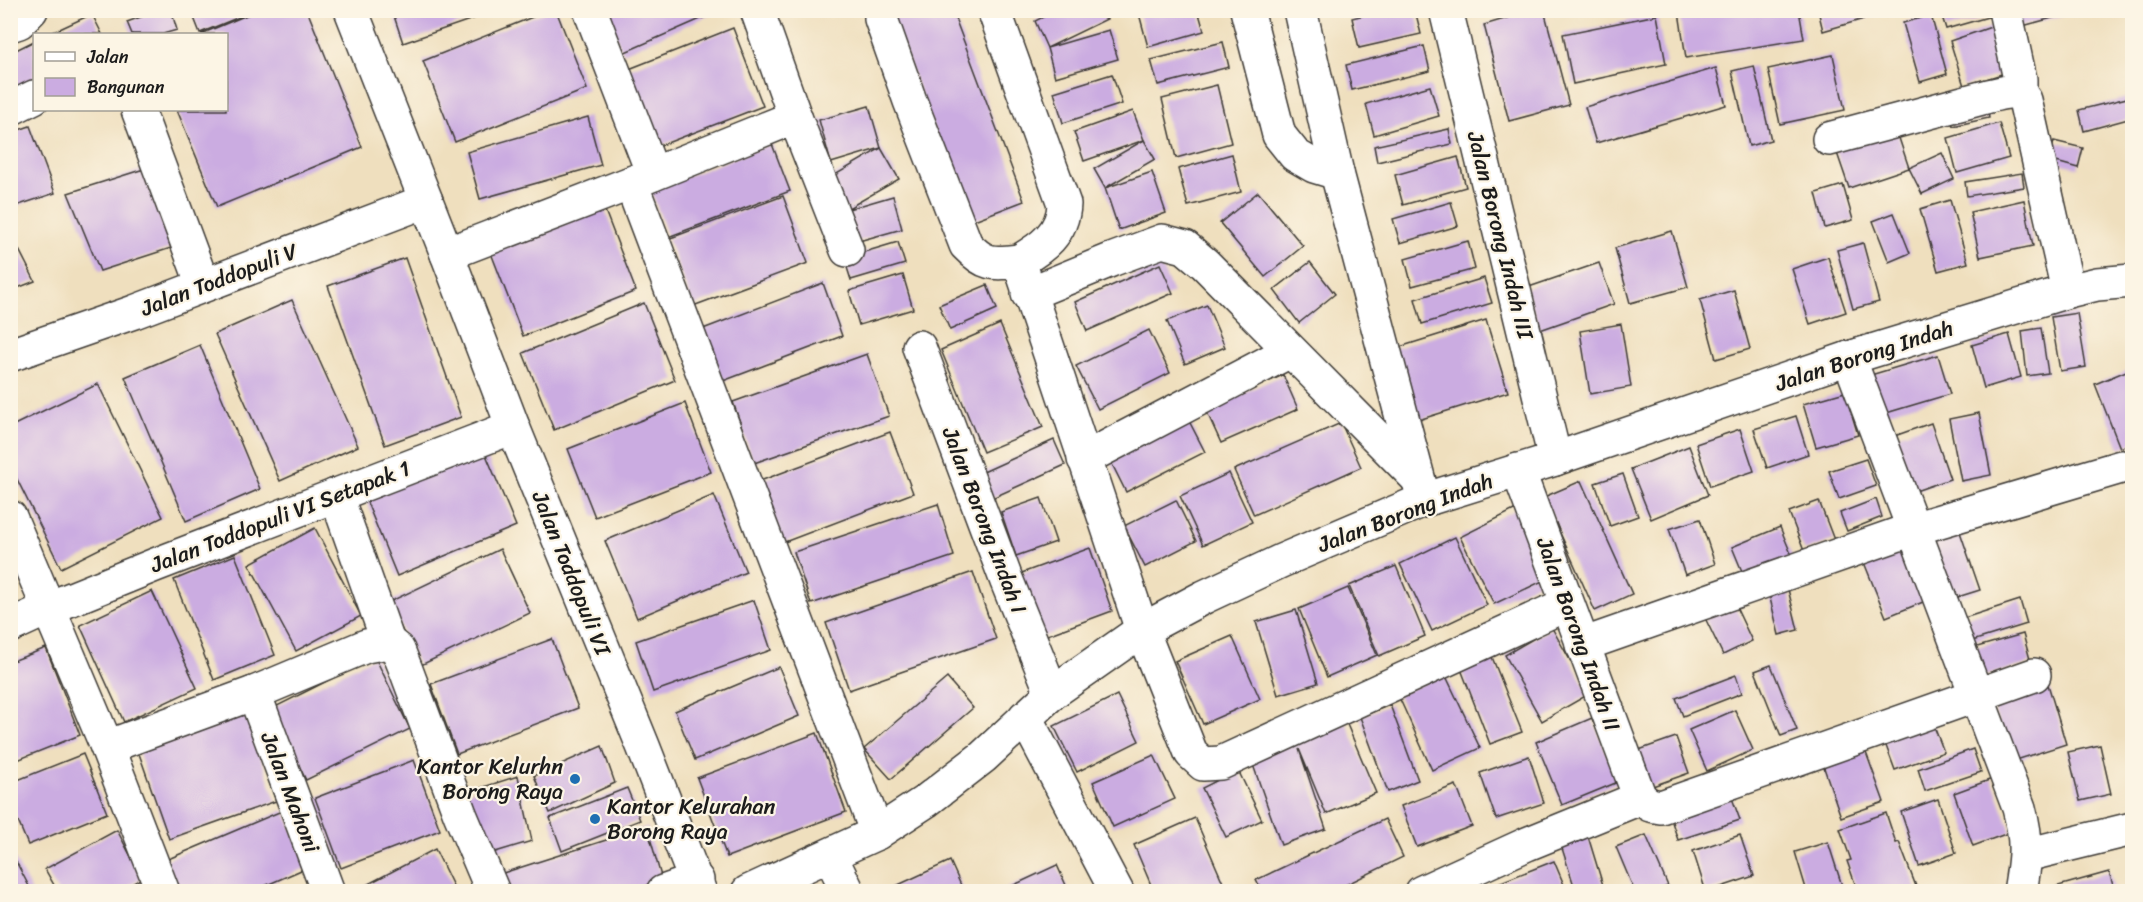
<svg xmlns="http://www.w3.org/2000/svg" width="2143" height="902" viewBox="0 0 2143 902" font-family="Sriracha,sans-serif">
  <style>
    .building { fill: #cbace1 }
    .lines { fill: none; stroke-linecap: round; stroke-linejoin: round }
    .minor-casing { stroke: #3c3934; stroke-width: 36 }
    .minor { stroke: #fff; stroke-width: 33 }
    .poi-dot { fill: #1f6fb2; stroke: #fcf5e5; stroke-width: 2 }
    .labels { text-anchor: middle; stroke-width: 4.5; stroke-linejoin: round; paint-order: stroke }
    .street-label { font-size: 22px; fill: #1c1c1c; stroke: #fcf5e5 }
    .poi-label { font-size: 22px; fill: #1c1c1c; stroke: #fcf5e5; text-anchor: end }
  </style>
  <rect width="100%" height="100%" fill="#fcf5e5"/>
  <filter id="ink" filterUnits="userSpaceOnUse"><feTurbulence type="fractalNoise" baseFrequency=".0167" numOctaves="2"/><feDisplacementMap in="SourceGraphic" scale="12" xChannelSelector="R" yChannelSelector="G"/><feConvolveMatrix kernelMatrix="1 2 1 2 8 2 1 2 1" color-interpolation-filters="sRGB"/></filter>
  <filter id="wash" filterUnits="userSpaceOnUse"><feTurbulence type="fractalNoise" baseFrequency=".008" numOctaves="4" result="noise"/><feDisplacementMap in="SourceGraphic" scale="24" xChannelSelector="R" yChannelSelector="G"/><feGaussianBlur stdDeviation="1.35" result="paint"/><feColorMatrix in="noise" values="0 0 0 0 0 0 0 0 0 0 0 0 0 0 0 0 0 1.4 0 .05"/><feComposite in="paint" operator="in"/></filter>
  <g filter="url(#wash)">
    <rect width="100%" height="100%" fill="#efdfbe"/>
    <g id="blocks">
      <g class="building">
        <polygon points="160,10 171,10 177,30 163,34 132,34 127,22"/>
        <polygon points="191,10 254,10 254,11 200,33"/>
        <polygon points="259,10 307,10 362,147 217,207 177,110 226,110 226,34 201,34"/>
        <polygon points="392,10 496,10 496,11 403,43"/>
        <polygon points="550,10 556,10 587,89 455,142 423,61"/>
        <polygon points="605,10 721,10 623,53"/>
        <polygon points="889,10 952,10 1024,201 969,222"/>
        <polygon points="1057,10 1103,10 1107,19 1047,48 1109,30 1118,59 1055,77 1047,48 1035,21"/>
        <polygon points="1138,10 1198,10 1204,31 1148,47"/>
        <polygon points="1385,10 1415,10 1421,34 1359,48 1352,18"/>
        <polygon points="1535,10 1544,10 1569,105 1509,121 1484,25"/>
        <polygon points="1686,10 1799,10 1804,39 1686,58 1679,12"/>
        <polygon points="1818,10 1880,10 1881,14 1823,31"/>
        <polygon points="1940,10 1993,10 1995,15 1946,29"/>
        <polygon points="2015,10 2067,10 2067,14 2019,27"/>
        <polygon points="92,14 102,34 49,34"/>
        <polygon points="1657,15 1666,64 1573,84 1563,34"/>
        <polygon points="1931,15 1947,74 1920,82 1903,23"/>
        <polygon points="1994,26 2008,72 1964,86 1950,41"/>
        <polygon points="733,28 763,106 654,148 624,71"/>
        <polygon points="34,41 34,96 19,103 10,85 10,53"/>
        <polygon points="1223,42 1229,67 1158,85 1151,60"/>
        <polygon points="1424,46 1430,71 1352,90 1346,65"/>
        <polygon points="1833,55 1845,110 1780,124 1768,69"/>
        <polygon points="1754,66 1771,140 1749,146 1732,71"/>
        <polygon points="1716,68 1726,105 1596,143 1585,107"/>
        <polygon points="1112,74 1122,104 1063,123 1054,92"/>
        <polygon points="1217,85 1231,143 1176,158 1162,99"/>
        <polygon points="1430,86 1439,116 1374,135 1366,104"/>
        <polygon points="2127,98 2132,118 2084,131 2079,110"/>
        <polygon points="1986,104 1989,118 1953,126 1950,111"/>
        <polygon points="869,106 881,148 831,163 819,120"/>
        <polygon points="1133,111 1144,140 1084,161 1074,132"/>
        <polygon points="588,117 601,165 480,199 467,152"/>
        <polygon points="1999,123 2009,158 1957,173 1948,138"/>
        <polygon points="30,126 55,193 10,208 10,133"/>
        <polygon points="1449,129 1452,144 1377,162 1374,146"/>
        <polygon points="1896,129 1909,168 1849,188 1836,150"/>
        <polygon points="1144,140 1155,159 1105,188 1152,172 1166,213 1119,230 1105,188 1094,169"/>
        <polygon points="2054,141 2083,148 2078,168 2049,160"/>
        <polygon points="772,144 790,191 668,237 651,190"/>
        <polygon points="881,148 899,179 845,210 893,196 902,229 855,242 828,179"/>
        <polygon points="1942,153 1954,179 1922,194 1909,168"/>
        <polygon points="1232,154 1241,192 1188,206 1178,169"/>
        <polygon points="1458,157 1466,187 1403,205 1395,175"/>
        <polygon points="144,169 171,248 100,271 68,193"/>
        <polygon points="2022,173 2024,187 1967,196 1965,182"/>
        <polygon points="1843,185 1853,220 1825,228 1816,193"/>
        <polygon points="1258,192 1303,246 1265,277 1220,223"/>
        <polygon points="783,196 808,263 693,306 668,239"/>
        <polygon points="1950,200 1968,263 1938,271 1920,209"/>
        <polygon points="2024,200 2033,246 1980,257 1970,212"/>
        <polygon points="1451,202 1458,226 1400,243 1393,219"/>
        <polygon points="604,208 636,291 523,336 491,253"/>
        <polygon points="1894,213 1910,253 1889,262 1873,221"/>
        <polygon points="1672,231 1688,287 1630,303 1615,248"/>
        <polygon points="10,232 35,281 10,291"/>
        <polygon points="1468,241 1475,269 1412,286 1405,259"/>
        <polygon points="898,242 905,264 851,280 844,258"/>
        <polygon points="1863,243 1879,302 1853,309 1837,250"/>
        <polygon points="1828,257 1846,312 1810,324 1792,269"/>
        <polygon points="405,258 461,417 385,445 328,286"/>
        <polygon points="1310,262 1335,294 1299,323 1274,290"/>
        <polygon points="1599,263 1614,304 1540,330 1526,288"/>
        <polygon points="1160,264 1173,293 1087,331 1075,302"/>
        <polygon points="903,275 913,309 859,325 849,291"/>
        <polygon points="1484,278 1492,303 1422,324 1415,299"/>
        <polygon points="823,283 842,336 723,381 703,329"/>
        <polygon points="987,285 997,309 950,330 939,305"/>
        <polygon points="1734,290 1750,349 1716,359 1700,300"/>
        <polygon points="292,300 358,446 280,481 215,334"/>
        <polygon points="644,303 675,380 554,430 523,353"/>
        <polygon points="1207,305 1225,347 1185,364 1167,321"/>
        <polygon points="2077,313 2086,367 2060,371 2051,317"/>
        <polygon points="1486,320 1508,392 1412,422 1390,350"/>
        <polygon points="1000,324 1043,427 983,452 941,350"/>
        <polygon points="1621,324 1631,387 1590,394 1580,331"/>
        <polygon points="2041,328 2048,373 2027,376 2022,331"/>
        <polygon points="1149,330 1170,373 1098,409 1076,366"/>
        <polygon points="2009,334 2021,377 1984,388 1972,345"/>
        <polygon points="200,345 260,489 186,521 125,377"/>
        <polygon points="867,354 889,416 754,463 733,402"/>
        <polygon points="1938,355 1950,394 1876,416 1864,377"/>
        <polygon points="2131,369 2132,374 2132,443 2120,448 2095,384"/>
        <polygon points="1283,375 1298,409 1221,443 1206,410"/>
        <polygon points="98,384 163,517 61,568 10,465 10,427"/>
        <polygon points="1845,392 1858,435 1816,447 1803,404"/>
        <polygon points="685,403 711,472 595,517 568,449"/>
        <polygon points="1979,413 1991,475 1961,481 1949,419"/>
        <polygon points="1796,416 1808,454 1767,468 1754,429"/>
        <polygon points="1188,419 1205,452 1126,492 1110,460"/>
        <polygon points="1341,423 1361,467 1254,515 1234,470"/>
        <polygon points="1931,423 1950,479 1904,495 1886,439"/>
        <polygon points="1740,429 1754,471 1710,486 1696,444"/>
        <polygon points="890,432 913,493 782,543 760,481"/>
        <polygon points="1054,440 1065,465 990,499 979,474"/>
        <polygon points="1689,446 1708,495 1651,519 1631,469"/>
        <polygon points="484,450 516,526 397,576 366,500"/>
        <polygon points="1866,459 1876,486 1839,499 1829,471"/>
        <polygon points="1229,473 1252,522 1203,545 1180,496"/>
        <polygon points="1623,474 1638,516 1610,526 1595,483"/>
        <polygon points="1581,481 1632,594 1595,611 1544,497"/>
        <polygon points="714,495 746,572 637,618 605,541"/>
        <polygon points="1041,498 1056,542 1016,556 1001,512"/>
        <polygon points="1876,499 1882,517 1847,531 1840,513"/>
        <polygon points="1176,500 1196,541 1145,567 1124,526"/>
        <polygon points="1819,501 1834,540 1804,551 1789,512"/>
        <polygon points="938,504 954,556 811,604 794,552"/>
        <polygon points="1518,508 1551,577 1494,604 1460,537"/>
        <polygon points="1700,519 1715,564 1685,575 1669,529"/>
        <polygon points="1780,527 1794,561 1746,581 1732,547"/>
        <polygon points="315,528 361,616 296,651 249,564"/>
        <polygon points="1959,529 1980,590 1948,600 1928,539"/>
        <polygon points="1455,537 1487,605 1432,631 1400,564"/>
        <polygon points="1903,537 1928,600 1886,617 1861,555"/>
        <polygon points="1090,548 1112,611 1042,637 1019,574"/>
        <polygon points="500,549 530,613 419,666 389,602"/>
        <polygon points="235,555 275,655 214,680 174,580"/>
        <polygon points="1396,566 1425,636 1379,656 1349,586"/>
        <polygon points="973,572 996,639 849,690 826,623"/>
        <polygon points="1786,581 1798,630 1779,635 1767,586"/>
        <polygon points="1348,588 1377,655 1327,677 1299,609"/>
        <polygon points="152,591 197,688 124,722 80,625"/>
        <polygon points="754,600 771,650 653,692 636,641"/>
        <polygon points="2020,600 2027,624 1969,642 1961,619"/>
        <polygon points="1735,605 1752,641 1723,655 1705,618"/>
        <polygon points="1296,610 1318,683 1278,695 1256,622"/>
        <polygon points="1552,628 1589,694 1542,721 1505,655"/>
        <polygon points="2023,634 2031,663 1977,678 1970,649"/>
        <polygon points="1232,636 1260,699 1203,724 1175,661"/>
        <polygon points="552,639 578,708 457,754 431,684"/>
        <polygon points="46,648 80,735 10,763 10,662"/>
        <polygon points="1490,652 1522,732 1490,744 1459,664"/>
        <polygon points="375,657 410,729 306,780 271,709"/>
        <polygon points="1771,665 1797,730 1781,736 1755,671"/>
        <polygon points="779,667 799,716 695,760 675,711"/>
        <polygon points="1445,674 1480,748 1432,770 1398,695"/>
        <polygon points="1736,675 1742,693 1683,716 1676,698"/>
        <polygon points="947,678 973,708 891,779 864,749"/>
        <polygon points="2047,681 2066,744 2010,762 1991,698"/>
        <polygon points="1117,695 1139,741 1077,772 1054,726"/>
        <polygon points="1390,705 1418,780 1388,792 1360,717"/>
        <polygon points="244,710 276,801 169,839 137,748"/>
        <polygon points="1735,710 1753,750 1707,771 1689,730"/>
        <polygon points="1930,716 1944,752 1895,770 1882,735"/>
        <polygon points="1592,718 1618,782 1562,805 1536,742"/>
        <polygon points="1346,722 1376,793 1326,814 1299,749 1326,829 1281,845 1251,759"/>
        <polygon points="817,733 846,812 727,857 697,778"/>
        <polygon points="1676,737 1689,773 1650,787 1636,751"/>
        <polygon points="2100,745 2111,794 2080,801 2068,752"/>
        <polygon points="602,746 615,783 550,813 534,776"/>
        <polygon points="1864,747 1884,802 1841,817 1822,762"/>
        <polygon points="1973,749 1981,772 1925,791 1918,769"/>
        <polygon points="83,754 107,813 28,845 10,802 10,783"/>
        <polygon points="1154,755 1175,799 1113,827 1093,782"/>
        <polygon points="1529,756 1544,803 1496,819 1480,773"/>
        <polygon points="414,760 440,830 341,868 315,798"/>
        <polygon points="1238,770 1262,820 1226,837 1202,788"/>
        <polygon points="518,776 532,841 492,853 462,794"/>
        <polygon points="1992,779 2011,832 1973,846 1954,793"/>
        <polygon points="1456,785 1472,826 1417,847 1401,806"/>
        <polygon points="627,788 640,820 562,851 550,818"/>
        <polygon points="1732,798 1740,820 1678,840 1671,819"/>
        <polygon points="1938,799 1956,853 1919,866 1901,812"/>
        <polygon points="284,810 308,867 251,892 179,892 166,860"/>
        <polygon points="1886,813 1896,843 1899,842 1917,889 1911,892 1858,892 1847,861 1851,860 1840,829"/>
        <polygon points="1195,818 1227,892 1154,892 1134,845"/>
        <polygon points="1385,819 1403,857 1331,892 1262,892 1256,880"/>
        <polygon points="647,827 662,880 628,892 511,892 503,873"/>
        <polygon points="117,830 142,878 119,892 58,892 45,869"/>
        <polygon points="1587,833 1605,892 1576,892 1560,842"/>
        <polygon points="1646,835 1668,886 1654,892 1635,892 1616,847"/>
        <polygon points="1740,835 1754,876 1706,892 1693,851"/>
        <polygon points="1828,842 1844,892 1807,892 1795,852"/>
        <polygon points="435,849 456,892 353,892"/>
        <polygon points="10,854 12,854 32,892 10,892"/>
        <polygon points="950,861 964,892 883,892"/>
        <polygon points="1554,861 1567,892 1478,892 1478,891"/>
        <polygon points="1057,865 1069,892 999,892"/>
        <polygon points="2109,872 2115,892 2052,892 2051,888"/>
      </g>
    </g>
  </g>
  <g filter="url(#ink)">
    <use href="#blocks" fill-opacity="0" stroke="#3c3934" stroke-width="1.5"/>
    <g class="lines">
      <g class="minor-casing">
        <g id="minor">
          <polyline points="351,10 447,254 513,427 643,746 700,892"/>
          <polyline points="590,10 653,174"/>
          <polyline points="757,10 795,117 847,250"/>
          <path d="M881 10V19L910 101 966 245C985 265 992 264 1019 261L1142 630 1191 753 1203 764 1221 763 1567 604"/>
          <path d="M994 10 1064 204C1063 233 1042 248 1019 261"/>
          <polyline points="1247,10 1279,135 1295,155 1314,166 1337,173"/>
          <polyline points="1300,10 1337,173 1424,500"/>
          <polyline points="1446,10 1555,459"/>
          <polyline points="2005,10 2020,79 2020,94"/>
          <polyline points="10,25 19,22 31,10"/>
          <polyline points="10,109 34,97"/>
          <polyline points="138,110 203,285"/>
          <path d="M1829 139 1989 96C2003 93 2015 87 2025 100L2068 291"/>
          <polyline points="631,183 877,833"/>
          <polyline points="447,254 631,183 795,117"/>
          <polyline points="1028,294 1111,260 1162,241 1185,247 1205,264 1418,479"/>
          <polyline points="919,347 1006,579 1052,693"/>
          <polyline points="10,355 134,312 426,201"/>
          <path d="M1849 358 2019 808C2028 842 2026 857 2020 892"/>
          <polyline points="1084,459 1290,351"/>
          <polyline points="1518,470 1640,798"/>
          <polyline points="336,495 388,642"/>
          <polyline points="10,517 107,747 163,892"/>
          <polyline points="10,626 49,608 155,565 513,427"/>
          <polyline points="1582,645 1913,529 2121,467"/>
          <polyline points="254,693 328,892"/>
          <polyline points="1025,717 1117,892"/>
          <polyline points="107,747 254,693 366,646 388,642 398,650 406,670 460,814 493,892"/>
          <polyline points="1640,798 1650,805 1661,807 2034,675"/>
          <polyline points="830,855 848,892"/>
          <polyline points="2026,855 2132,829"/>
          <polyline points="663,892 697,880"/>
          <polyline points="748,892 877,833 926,801 983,757 1052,693 1142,630 1204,597 1281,561 1424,500 1555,459 1849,358 2068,291 2097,284 2132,281"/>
          <polyline points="1422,892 1527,844 1640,798"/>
        </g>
      </g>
      <use href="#minor" class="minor"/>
    </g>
  </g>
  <g class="poi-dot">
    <circle cx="575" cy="779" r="6"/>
    <circle cx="595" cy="819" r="6"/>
  </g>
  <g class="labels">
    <g class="street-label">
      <text transform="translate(1501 235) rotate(76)" y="8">Jalan Borong Indah III</text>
      <text transform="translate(219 279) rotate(-21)" y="8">Jalan Toddopuli V</text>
      <text transform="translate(1864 355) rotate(-18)" y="8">Jalan Borong Indah</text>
      <text transform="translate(1405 512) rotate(-21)" y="8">Jalan Borong Indah</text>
      <text transform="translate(280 516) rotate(-21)" y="8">Jalan Toddopuli VI Setapak 1</text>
      <text transform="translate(985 520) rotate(69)" y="8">Jalan Borong Indah I</text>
      <text transform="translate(572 573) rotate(68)" y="8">Jalan Toddopuli VI</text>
      <text transform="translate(1579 634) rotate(70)" y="8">Jalan Borong Indah II</text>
      <text transform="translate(291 792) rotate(69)" y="8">Jalan Mahoni</text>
    </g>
    <g class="poi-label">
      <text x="563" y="774">Kantor Kelurhn<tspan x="563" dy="25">Borong Raya</tspan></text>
      <text x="607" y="814" text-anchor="start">Kantor Kelurahan<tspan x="607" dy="25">Borong Raya</tspan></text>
    </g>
  </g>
  <rect width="2143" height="902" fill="none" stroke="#fcf5e5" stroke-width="36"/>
  <rect x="33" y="33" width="195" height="78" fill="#fcf5e5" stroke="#a29e95" stroke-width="1.5"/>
  <rect x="45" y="52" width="30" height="9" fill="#ffffff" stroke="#a29e95" stroke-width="1.5"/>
  <text x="87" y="63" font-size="18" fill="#1c1c1c">Jalan</text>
  <rect x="45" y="78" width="30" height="18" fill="#cbace1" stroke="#a29e95" stroke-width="1.5"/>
  <text x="87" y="93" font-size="18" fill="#1c1c1c">Bangunan</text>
</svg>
